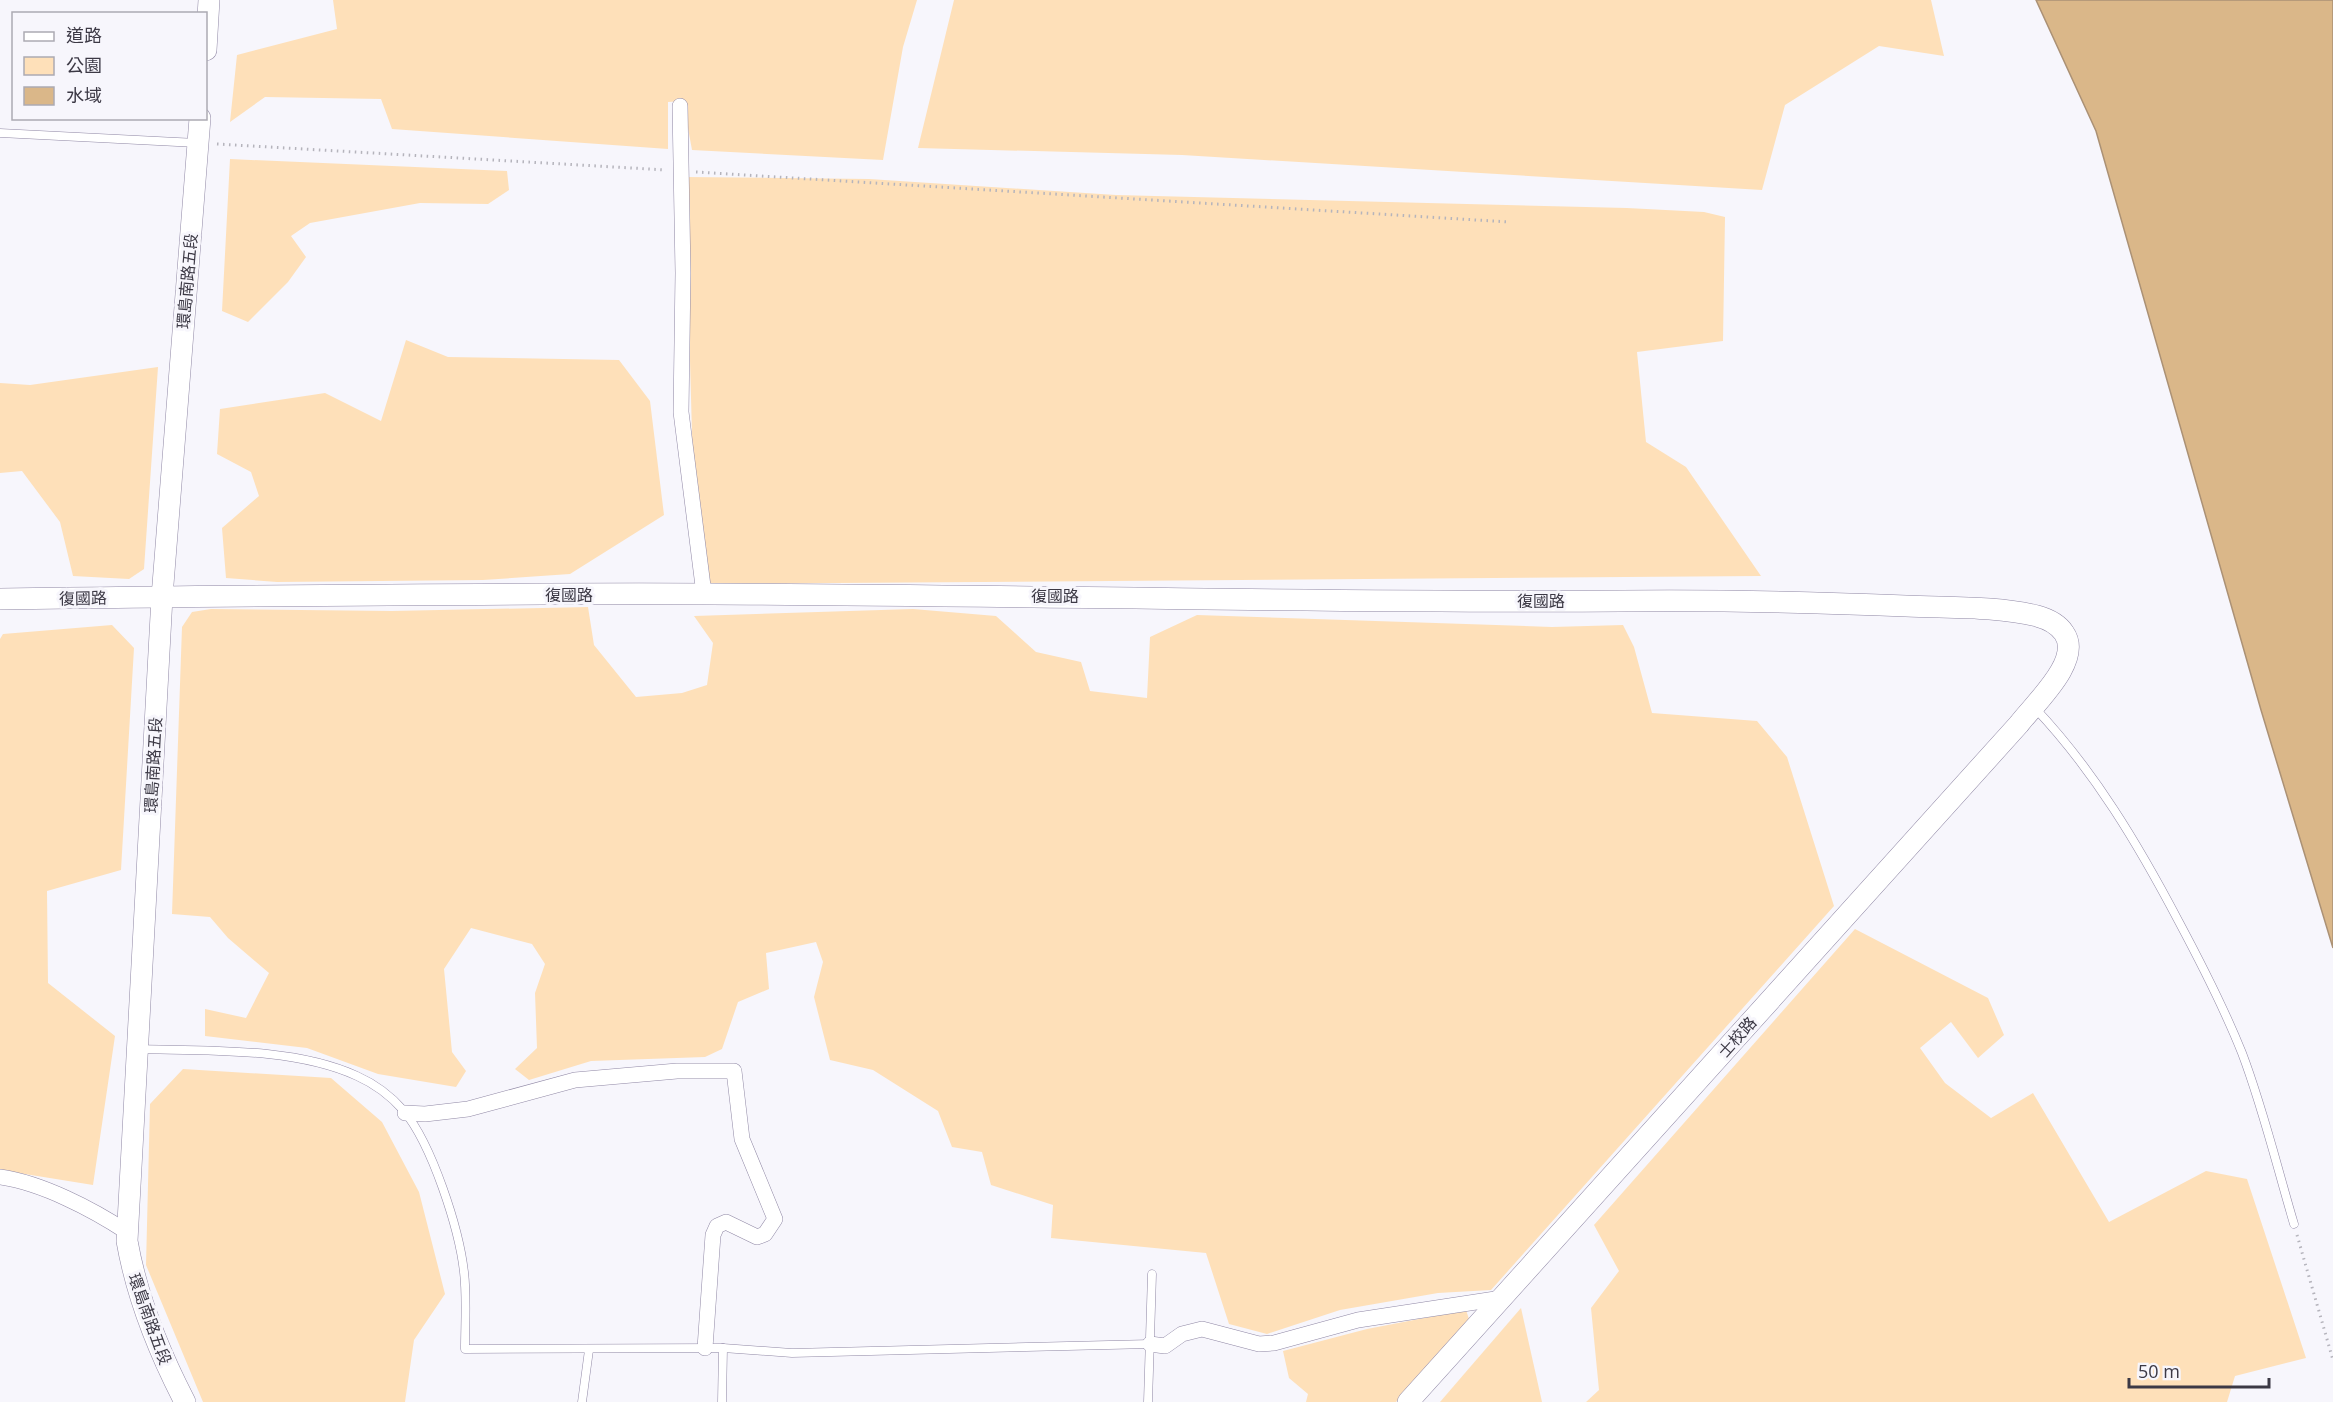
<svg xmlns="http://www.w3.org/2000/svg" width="2333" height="1402" viewBox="0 0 2333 1402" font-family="'Open Sans','Noto Sans TC',sans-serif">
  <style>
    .green { fill: #fee0b9 }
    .water { fill: #dab789; stroke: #ab9175; stroke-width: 1.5 }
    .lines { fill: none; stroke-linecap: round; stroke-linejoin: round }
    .lane-casing { stroke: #9088a5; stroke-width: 9 }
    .street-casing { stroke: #9088a5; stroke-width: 16 }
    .secondary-casing { stroke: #9088a5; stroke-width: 22 }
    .path { stroke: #b5b4bc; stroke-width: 3; stroke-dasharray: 1.5 4.5; stroke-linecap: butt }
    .lane { stroke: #fff; stroke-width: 8 }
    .street { stroke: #fff; stroke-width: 15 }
    .secondary { stroke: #fff; stroke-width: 21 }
    .labels { text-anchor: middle; stroke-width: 6; stroke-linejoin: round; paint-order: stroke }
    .street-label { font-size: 16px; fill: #3c3945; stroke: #f7f6fc }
  </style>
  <rect width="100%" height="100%" fill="#f7f6fc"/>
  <g class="green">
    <polygon points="333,0 917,0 903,47 883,160 692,150 683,101 668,102 668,149 392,129 381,99 265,97 230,122 237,55 337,29"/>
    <polygon points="954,0 1931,0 1944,56 1879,46 1785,105 1762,190 1182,155 918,148"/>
    <polygon points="230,159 507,171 509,190 488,204 420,203 310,223 291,236 306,257 288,282 248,322 222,311"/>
    <polygon points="685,177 869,179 1116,195 1627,208 1704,212 1725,217 1723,341 1637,352 1646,442 1686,467 1761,576 710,584 693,471"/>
    <polygon points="406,340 448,357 619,360 650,401 664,515 570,574 483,580 277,582 226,578 222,528 259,496 251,472 217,454 220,409 325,393 381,421"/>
    <polygon points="158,367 144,569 129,579 73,576 60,522 22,471 0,473 0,383 30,385"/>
    <polygon points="588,607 594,645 636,697 682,693 707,685 713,643 694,616 913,609 996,616 1036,652 1081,662 1090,691 1147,698 1150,637 1197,615 1552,627 1623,625 1634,647 1652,713 1757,721 1787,757 1834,906 1491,1290 1438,1293 1340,1310 1267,1334 1229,1324 1206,1253 1051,1238 1053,1205 991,1185 982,1152 952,1147 938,1111 873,1070 830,1060 814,997 823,962 816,942 766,953 769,989 738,1002 722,1049 705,1057 591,1061 529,1080 515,1069 537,1048 535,993 545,964 532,944 471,928 444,969 452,1052 466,1071 456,1087 378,1074 307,1048 205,1036 205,1009 246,1018 269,973 228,938 210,917 172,914 182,627 192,612 211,609 392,611"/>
    <polygon points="112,625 134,648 121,870 47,891 48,983 115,1036 93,1185 0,1170 0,639 3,634"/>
    <polygon points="1855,929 1988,998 2004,1035 1978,1058 1951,1022 1920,1048 1945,1083 1991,1118 2033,1093 2109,1222 2206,1171 2247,1179 2306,1358 2235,1376 2227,1402 1586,1402 1599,1390 1591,1308 1619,1271 1594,1225"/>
    <polygon points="183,1069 331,1078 382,1122 419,1192 445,1294 414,1340 405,1402 203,1402 146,1265 150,1104"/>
    <polygon points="1521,1308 1542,1402 1440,1402"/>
    <polygon points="1466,1310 1469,1319 1396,1402 1306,1402 1308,1394 1289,1378 1283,1351 1367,1329"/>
  </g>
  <polygon class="water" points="2036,0 2333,0 2333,948 2261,710 2096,131"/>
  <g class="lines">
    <g class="lane-casing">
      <g id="lane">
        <polyline points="0,133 197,143"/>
        <path d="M2034 707C2094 770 2139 846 2179 922 2202 965 2224 1008 2242 1053 2263 1108 2277 1167 2294 1224"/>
        <path d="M137 1049C206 1051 294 1047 357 1076 375 1084 391 1096 404 1111 432 1145 459 1228 464 1272 467 1297 465 1324 465 1349L723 1348 792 1353 1150 1344"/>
        <polyline points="582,1402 589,1350"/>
        <polyline points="722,1402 723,1348"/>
        <polyline points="1148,1402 1152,1274"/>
      </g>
    </g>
    <g class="street-casing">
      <g id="street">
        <polyline points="680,106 683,273 681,412 704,594"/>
        <polyline points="405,1113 425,1114 468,1109 575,1080 677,1071 734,1071 742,1139 775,1219 765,1234 757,1237 726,1222 717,1226 713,1235 705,1348"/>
        <path d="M0 1177C42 1183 92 1209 127 1232"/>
        <polyline points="1150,1344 1165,1346 1182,1334 1202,1329 1259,1344 1274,1343 1358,1320 1502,1298"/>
      </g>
    </g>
    <g class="secondary-casing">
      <g id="secondary">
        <polyline points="206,50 209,0"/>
        <path d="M0 599C237 596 475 593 712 594 1015 595 1318 603 1621 601 1716 600 1811 602 1906 606 1947 608 1998 606 2037 616 2048 619 2058 624 2064 633 2083 660 2035 703 2019 724L1408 1402"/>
        <path d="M185 1402C158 1350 137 1298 127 1241L162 597 200 118"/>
      </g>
    </g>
    <g class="path">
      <polyline points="217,144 666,170"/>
      <polyline points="696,172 1509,222"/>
      <polyline points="2297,1235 2333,1360"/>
    </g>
    <use href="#lane" class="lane"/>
    <use href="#street" class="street"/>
    <use href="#secondary" class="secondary"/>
  </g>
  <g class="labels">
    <g class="street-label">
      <text transform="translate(187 281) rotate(-85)" y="6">環島南路五段</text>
      <text x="569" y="601">復國路</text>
      <text x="1055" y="602">復國路</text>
      <text transform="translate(83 598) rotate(-1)" y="6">復國路</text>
      <text x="1541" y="607">復國路</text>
      <text transform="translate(153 765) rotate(-87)" y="6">環島南路五段</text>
      <text transform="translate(1737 1037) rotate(-48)" y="6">士校路</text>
      <text transform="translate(150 1319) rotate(70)" y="6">環島南路五段</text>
    </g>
  </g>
  <rect x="12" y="12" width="195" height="108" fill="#f7f6fc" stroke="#acaab3" stroke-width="1.5"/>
  <rect x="24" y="32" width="30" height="9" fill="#ffffff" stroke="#acaab3" stroke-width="1.5"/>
  <text x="66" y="42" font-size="18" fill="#3c3945">道路</text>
  <rect x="24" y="57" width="30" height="18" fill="#fee0b9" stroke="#acaab3" stroke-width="1.5"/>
  <text x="66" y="72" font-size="18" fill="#3c3945">公園</text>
  <rect x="24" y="87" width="30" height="18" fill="#dab789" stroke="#acaab3" stroke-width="1.5"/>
  <text x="66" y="102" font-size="18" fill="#3c3945">水域</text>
  <path d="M2129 1378v9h140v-9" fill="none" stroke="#3c3945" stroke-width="3"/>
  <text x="2138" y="1378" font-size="18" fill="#3c3945" stroke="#f7f6fc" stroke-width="4.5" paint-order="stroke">50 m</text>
</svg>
